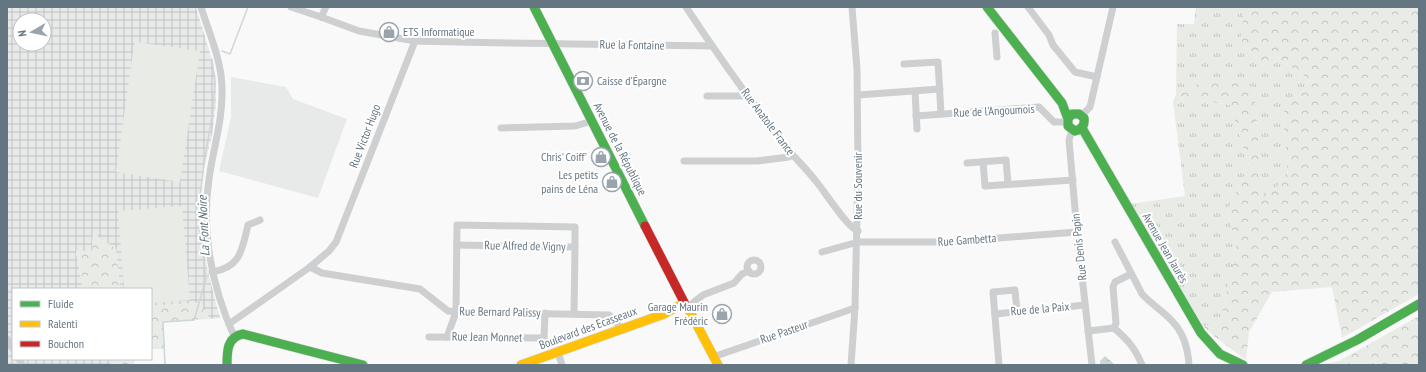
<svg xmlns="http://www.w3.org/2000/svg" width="1426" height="372" viewBox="0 0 1426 372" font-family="'PT Sans Narrow',sans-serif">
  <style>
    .built { fill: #e8e9e9 }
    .industrial { fill: url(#industrial-grid); fill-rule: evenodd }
    .grass { fill: url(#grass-tufts) }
    .forest { fill: url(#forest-crowns) }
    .pitch { fill: #e8ebe6 }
    .water { fill: url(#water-ripples) }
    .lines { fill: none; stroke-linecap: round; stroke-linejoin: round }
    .stream { stroke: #ced6d9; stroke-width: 1.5 }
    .fast-casing { stroke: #d5d6d7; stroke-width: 10 }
    .slow-casing { stroke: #d5d6d7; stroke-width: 10 }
    .jam-casing { stroke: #d5d6d7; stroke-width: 10 }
    .street { stroke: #cecfd0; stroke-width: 7 }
    .fast { stroke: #4caf50; stroke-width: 9 }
    .slow { stroke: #ffc107; stroke-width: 9 }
    .jam { stroke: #c62828; stroke-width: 9 }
    .labels { text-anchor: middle; stroke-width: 4; stroke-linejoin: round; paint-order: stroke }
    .poi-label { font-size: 12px; fill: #657683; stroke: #fff; text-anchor: end }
    .street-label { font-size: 12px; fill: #657683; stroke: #fff }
    .water-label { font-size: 13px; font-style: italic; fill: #60757c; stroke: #fff }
  </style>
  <defs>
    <pattern id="industrial-grid" width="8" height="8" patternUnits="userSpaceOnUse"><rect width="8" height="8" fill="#e8e9e9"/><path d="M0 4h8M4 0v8" fill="none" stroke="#c0c1c2"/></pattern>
    <pattern id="grass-tufts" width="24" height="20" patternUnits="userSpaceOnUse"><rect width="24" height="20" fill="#e8ebe6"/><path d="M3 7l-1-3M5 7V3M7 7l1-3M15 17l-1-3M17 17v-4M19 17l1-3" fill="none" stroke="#c0c3c0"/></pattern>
    <pattern id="forest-crowns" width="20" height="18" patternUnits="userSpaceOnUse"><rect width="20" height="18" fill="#e8ebe6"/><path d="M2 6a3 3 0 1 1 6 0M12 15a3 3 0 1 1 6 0" fill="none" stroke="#c0c3c0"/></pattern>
    <pattern id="water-ripples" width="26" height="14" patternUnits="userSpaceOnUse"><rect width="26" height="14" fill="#ced6d9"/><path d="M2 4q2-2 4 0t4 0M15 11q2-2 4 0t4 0" fill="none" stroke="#abb2b5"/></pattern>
  </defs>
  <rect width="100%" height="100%" fill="#f9f9f9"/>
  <polygon class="built" points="231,77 286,87 293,99 347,119 318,198 219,171 231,117"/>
  <path class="industrial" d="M7 7H196L210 53 216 78V104L212 135 204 168 201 203V232L208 272 220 318 210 319 200 303 151 306V289H120L116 249 93 233 92 251 76 252 83 289H13V359H112L111 365H7ZM20 20H44V44H20Z"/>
  <g class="grass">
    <polygon points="1196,7 1244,7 1241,40 1262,66 1274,55 1310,80 1283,113 1288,177 1263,199 1254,87 1201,81 1187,92 1176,94 1177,24 1194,24"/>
    <polygon points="1195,99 1230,105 1249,165 1228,210 1236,247 1220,324 1203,326 1130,204 1185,196 1173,102"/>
    <polygon points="1365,359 1379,365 1319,365 1339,361"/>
  </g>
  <g class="forest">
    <polygon points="1244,7 1419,7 1419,294 1342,338 1332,287 1272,292 1249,332 1246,360 1215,337 1203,326 1220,324 1236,247 1228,210 1249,165 1230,105 1195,99 1173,102 1176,94 1187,92 1201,81 1232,82 1254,87 1263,198 1288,177 1283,113 1310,80 1274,55 1262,66 1241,40"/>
    <polygon points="93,233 116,249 120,289 83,289 76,251 92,251"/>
    <polygon points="200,303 210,319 163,322 165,349 151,349 151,306"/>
    <polygon points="1419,316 1419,365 1379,365 1365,359 1339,361"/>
    <polygon points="112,359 135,359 134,365 111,365"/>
  </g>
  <g class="pitch">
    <polygon points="136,42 200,51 180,182 116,172 134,45"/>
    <polygon points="182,206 190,300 151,303 151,289 124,289 118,211"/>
  </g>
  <polygon class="water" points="1105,356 1115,365 1100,365 1100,361"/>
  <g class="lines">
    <g class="stream">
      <polyline points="222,51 230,54 248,7"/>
      <polyline points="165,365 163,322 194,320 206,279 200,232 199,202 204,164 213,110 215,83 212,59"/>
    </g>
    <g class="fast-casing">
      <g id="fast">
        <polyline points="534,7 645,226"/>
        <path d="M987 7 1062 103 1068 119V126L1075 131C1082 129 1085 125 1084 118L1079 114H1072L1068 119"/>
        <polyline points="1082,128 1201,333 1220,354 1243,365"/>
        <path d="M227 365C227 351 227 337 243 334L363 365"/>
        <polyline points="1306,365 1357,340 1419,304"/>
      </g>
    </g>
    <g class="slow-casing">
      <g id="slow">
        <polyline points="689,310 718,365"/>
        <polyline points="521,365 664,314 682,304"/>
      </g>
    </g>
    <g class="jam-casing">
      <polyline id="jam" points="645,226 684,302"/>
    </g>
    <g class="street">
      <path d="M201 7C209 33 222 61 222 89 223 120 213 149 209 179 201 232 212 287 234 336"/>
      <polyline points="291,7 321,17 359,31 415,41"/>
      <path d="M686 7C719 57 754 106 791 153 799 162 808 171 815 180 824 190 848 229 858 231"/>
      <polyline points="1028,7 1049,35 1053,45 1075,72 1097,77"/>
      <polyline points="321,17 326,7"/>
      <polyline points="995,33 997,57"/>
      <polyline points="904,64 938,62 941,114"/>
      <polyline points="915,91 917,129"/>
      <polyline points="858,95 940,89"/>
      <polyline points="707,96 747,96"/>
      <polyline points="1082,115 1090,107 1113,7"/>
      <polyline points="916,116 1039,107 1054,122 1067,122"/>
      <polyline points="501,128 575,126 592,121"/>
      <polyline points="1072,130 1069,140 1077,232 1092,365"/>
      <polyline points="684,161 757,161 789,157 792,155"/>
      <polyline points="983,162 985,186 1073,180"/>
      <polyline points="967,163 1006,160 1008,184"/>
      <path d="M1115 242 1142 294C1151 304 1163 311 1172 321 1184 333 1188 349 1189 365"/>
      <polyline points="457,245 575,247 574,314"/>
      <polyline points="822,252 858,242 947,242 1077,232"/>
      <circle cx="754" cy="267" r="7"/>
      <polyline points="310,267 322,273 420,289 448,311 456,312 609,315 622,329"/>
      <path d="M212 272C241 267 242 250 248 225L260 220"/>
      <polyline points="690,305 703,295 734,283 742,274 749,271"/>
      <polyline points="995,314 1085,305"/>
      <path d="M229 324 310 267 329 251 336 242 415 41C514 44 613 44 712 46"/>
      <polyline points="1114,328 1116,323 1113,287 1115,282 1131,274"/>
      <path d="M1088 331 1114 328C1128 340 1135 348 1142 365"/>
      <polyline points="429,337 544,338 545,313"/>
      <polyline points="447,337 456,312 457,225 575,227 575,247"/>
      <polyline points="7,339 13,349"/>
      <polyline points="558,352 562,365"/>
      <polyline points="713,357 855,308"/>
      <polyline points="19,359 22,365"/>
      <polyline points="851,365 855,308 858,168 857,69 852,7"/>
      <polyline points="999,365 993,292 1015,290 1017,311"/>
    </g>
    <use href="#fast" class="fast"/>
    <use href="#slow" class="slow"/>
    <use href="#jam" class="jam"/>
  </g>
  <defs>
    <g id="shop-ring" transform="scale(1)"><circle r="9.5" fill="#fff" stroke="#99a4ac" stroke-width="1.5"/><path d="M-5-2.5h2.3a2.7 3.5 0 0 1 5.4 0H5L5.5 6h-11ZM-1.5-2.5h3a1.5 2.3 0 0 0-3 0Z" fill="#99a4ac"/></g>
    <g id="bank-ring" transform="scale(1)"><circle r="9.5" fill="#fff" stroke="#99a4ac" stroke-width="1.5"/><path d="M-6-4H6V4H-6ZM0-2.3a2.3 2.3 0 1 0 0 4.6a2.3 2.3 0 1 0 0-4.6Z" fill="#99a4ac"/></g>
  </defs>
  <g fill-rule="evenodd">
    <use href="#shop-ring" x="389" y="32"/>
    <use href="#bank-ring" x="583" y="81"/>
    <use href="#shop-ring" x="601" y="157"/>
    <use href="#shop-ring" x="612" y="182"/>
    <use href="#shop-ring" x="722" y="314"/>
  </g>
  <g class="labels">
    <g class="poi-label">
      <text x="403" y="36" text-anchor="start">ETS Informatique</text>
      <text x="597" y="85" text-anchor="start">Caisse d'Épargne</text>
      <text x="587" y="161">Chris' Coiff'</text>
      <text x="598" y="179">Les petits<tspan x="598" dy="14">pains de Léna</tspan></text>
      <text x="708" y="311">Garage Maurin<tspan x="708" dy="14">Frédéric</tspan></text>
    </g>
    <g class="street-label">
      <text transform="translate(632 45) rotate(1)" y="4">Rue la Fontaine</text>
      <text transform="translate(994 111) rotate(-3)" y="4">Rue de l'Angoumois</text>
      <text transform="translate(768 122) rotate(53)" y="4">Rue Anatole France</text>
      <text transform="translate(365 136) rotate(-69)" y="4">Rue Victor Hugo</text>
      <text transform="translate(620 149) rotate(63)" y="4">Avenue de la République</text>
      <text transform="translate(858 186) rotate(-90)" y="4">Rue du Souvenir</text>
      <text transform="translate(967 240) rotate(-4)" y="4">Rue Gambetta</text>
      <text transform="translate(525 246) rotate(1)" y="4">Rue Alfred de Vigny</text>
      <text transform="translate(1079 247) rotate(-96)" y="4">Rue Denis Papin</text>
      <text transform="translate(1165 248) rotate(60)" y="4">Avenue Jean Jaurès</text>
      <text transform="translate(1040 309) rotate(-5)" y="4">Rue de la Paix</text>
      <text transform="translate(500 312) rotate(1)" y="4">Rue Bernard Palissy</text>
      <text transform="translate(588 328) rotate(-20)" y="4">Boulevard des Ecasseaux</text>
      <text transform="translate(784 332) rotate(-19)" y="4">Rue Pasteur</text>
      <text transform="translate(487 337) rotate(1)" y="4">Rue Jean Monnet</text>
    </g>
    <g class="water-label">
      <text transform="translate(203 226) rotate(-93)" y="5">La Font Noire</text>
    </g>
  </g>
  <rect width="1426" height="372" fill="none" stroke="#657683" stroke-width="16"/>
  <rect x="12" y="288" width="140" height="72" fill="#ffffff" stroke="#c1c8cd"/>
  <rect x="20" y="301" width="20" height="6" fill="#4caf50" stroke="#c1c8cd"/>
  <text x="48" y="308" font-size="12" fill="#657683">Fluide</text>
  <rect x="20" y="321" width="20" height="6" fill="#ffc107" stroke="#c1c8cd"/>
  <text x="48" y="328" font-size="12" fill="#657683">Ralenti</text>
  <rect x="20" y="341" width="20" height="6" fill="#c62828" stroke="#c1c8cd"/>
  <text x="48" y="348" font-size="12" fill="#657683">Bouchon</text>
  <g transform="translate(32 32) rotate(261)"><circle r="19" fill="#ffffff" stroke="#c1c8cd"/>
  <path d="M0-3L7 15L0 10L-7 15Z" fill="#99a4ac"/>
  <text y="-6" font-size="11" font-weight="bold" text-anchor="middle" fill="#657683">N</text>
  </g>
</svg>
